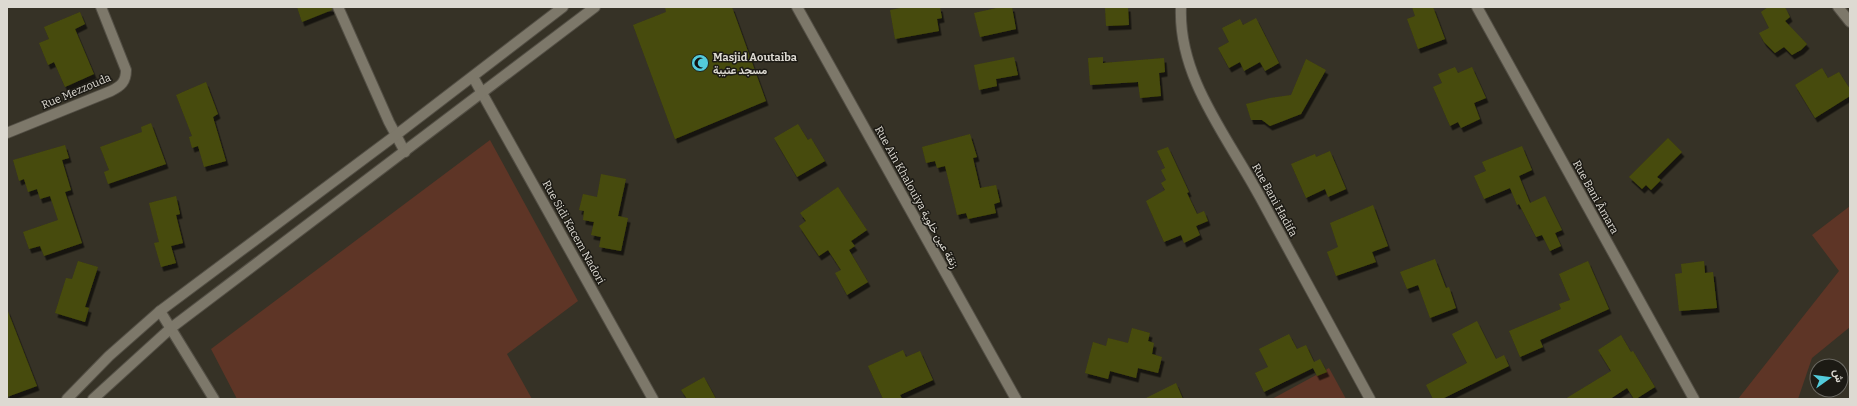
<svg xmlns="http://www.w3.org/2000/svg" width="1857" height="406" viewBox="0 0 1857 406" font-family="Bitter,Vazirmatn,serif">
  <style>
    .green { fill: #5e3526 }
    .building { fill: #474b0a; filter: url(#shadow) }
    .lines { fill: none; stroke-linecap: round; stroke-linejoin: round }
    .minor-casing { stroke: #534f45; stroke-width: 12 }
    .minor { stroke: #7d786a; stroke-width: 10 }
    .labels { text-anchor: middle; stroke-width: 3; stroke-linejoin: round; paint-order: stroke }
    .poi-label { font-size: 11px; font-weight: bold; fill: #dddad2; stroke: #1c1a14; text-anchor: start }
    .street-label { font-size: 11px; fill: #dddad2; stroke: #1c1a14 }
  </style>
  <defs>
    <filter id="shadow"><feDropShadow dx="2.5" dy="4.5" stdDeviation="0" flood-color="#0009"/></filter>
  </defs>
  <rect width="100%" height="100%" fill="#363226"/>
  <g class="green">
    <polygon points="490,140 578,301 507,354 532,399 237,399 211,349"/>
    <polygon points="1850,206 1850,327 1812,358 1798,399 1738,399 1839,271 1812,235"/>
    <polygon points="1329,368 1346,399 1272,399"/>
  </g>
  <g class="building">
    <polygon points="297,7 332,7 332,10 302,22"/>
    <polygon points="665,7 732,7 766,101 675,139 633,25 666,12"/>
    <polygon points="905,7 940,7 942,18 937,19 939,31 895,39 890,10"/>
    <polygon points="1001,7 1012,7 1016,29 980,37 974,13"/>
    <polygon points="1105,7 1128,7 1129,25 1106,26"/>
    <polygon points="1412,7 1433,7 1445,39 1418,49 1407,19 1415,16"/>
    <polygon points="1768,7 1784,7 1786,9 1790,17 1785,21 1807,44 1801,50 1792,55 1784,47 1775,53 1764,42 1759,33 1769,28 1761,12"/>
    <polygon points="80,12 85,24 75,29 94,74 65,87 54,62 48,65 39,43 49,39 44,27"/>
    <polygon points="1256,18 1279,63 1265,71 1260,62 1244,71 1240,62 1229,68 1218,48 1229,42 1222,28 1240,19 1243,25"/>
    <polygon points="1014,57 1018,75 996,79 997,86 979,90 974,65"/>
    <polygon points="1103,57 1103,63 1164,58 1165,72 1159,73 1161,96 1140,98 1138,82 1090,85 1088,58"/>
    <polygon points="1306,59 1326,70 1301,114 1270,126 1262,120 1251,120 1246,104 1270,98 1291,95"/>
    <polygon points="1455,67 1458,73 1472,67 1486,98 1474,103 1480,119 1461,128 1458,122 1450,126 1433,87 1442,83 1438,74"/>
    <polygon points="1822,68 1828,78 1839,72 1850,89 1850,96 1815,118 1795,85"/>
    <polygon points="206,82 218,114 213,117 226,161 204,167 198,146 192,148 189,137 192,136 176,95"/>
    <polygon points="151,123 166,164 108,184 104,172 109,170 100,147 142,132 141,127"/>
    <polygon points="798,124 808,140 811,138 825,161 797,177 774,138"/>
    <polygon points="970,134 977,157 973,158 980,188 996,185 1000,202 994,204 996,213 968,219 966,213 957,215 945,166 937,168 935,161 926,163 922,147"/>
    <polygon points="1668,138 1682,152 1657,177 1661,180 1651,190 1646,185 1642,189 1629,177"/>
    <polygon points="65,145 69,158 62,160 71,190 65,192 82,243 44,256 40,246 29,249 23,232 58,220 50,196 40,199 37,189 28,192 24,179 19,181 13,160"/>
    <polygon points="1522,146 1532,170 1519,176 1530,203 1545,196 1562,230 1555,233 1561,246 1550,251 1542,235 1536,237 1519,204 1517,205 1510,188 1484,199 1474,176 1486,171 1482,162"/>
    <polygon points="1168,147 1189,192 1187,193 1197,214 1204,211 1208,221 1196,226 1200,235 1184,243 1181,235 1164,242 1146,201 1165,190 1161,183 1166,180 1161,170 1165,168 1157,151"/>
    <polygon points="1330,151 1346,189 1328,197 1325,189 1306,198 1291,164 1315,154 1316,157"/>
    <polygon points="601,174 626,179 618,216 628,218 621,251 599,247 601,237 591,235 594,222 583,220 584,211 579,210 583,194 597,197"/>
    <polygon points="838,187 867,230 851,241 855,246 849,250 868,282 847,295 835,273 841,270 828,250 819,256 799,226 806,221 800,213"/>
    <polygon points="176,196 180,214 176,215 183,243 171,246 176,263 161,267 154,243 159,242 149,203"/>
    <polygon points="1373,205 1388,246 1372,252 1376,262 1336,276 1327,252 1338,247 1330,223"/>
    <polygon points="1435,259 1446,288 1449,287 1456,308 1430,318 1418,285 1407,289 1400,272"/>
    <polygon points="78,261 98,267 85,307 89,308 85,322 55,313 66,278 72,279"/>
    <polygon points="1588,261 1609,309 1540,340 1543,347 1520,357 1509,331 1561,309 1559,304 1570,300 1559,274"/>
    <polygon points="1704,261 1705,273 1713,272 1717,308 1679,311 1675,274 1682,273 1681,264"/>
    <polygon points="7,309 37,386 7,397"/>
    <polygon points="1477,321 1496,359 1504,355 1509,366 1442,399 1433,399 1426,385 1467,363 1452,334"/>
    <polygon points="1132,328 1150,333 1148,341 1154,343 1152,354 1162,357 1158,373 1138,368 1136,378 1110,371 1108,379 1085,373 1093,342 1106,346 1108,338 1128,343"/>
    <polygon points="1289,334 1297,349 1306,345 1314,362 1320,359 1327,372 1317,376 1313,368 1264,392 1255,373 1268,367 1259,349"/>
    <polygon points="1621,335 1631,352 1633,351 1655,387 1636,399 1634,399 1627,388 1610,399 1565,399 1611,371 1598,350"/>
    <polygon points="903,350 906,357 920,351 933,380 900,395 902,399 883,399 868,366"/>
    <polygon points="704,377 716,399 687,399 681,390"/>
    <polygon points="1176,383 1183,399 1144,399"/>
  </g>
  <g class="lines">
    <g class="minor-casing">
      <g id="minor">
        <polyline points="338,7 389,122 405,152"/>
        <polyline points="797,7 1016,399"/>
        <path d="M1181 7C1178 78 1228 137 1260 197 1297 264 1333 332 1370 399"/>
        <polyline points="1477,7 1694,399"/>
        <polyline points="1838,7 1850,22"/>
        <polyline points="473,77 653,399"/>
        <path d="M7 133 111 91C121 86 126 82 126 70L101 7"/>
        <polyline points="160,311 214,399"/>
        <polyline points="67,399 109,356 160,311 396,135 563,7"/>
        <polyline points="93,399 171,328 595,7"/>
      </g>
    </g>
    <use href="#minor" class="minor"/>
  </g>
  <defs>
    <g id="mosque-disc" transform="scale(0.9)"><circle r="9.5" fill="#53cbdb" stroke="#1c1a14"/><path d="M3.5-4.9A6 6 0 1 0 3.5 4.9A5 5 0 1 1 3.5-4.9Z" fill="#111"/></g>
  </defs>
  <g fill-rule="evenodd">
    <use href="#mosque-disc" x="700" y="63"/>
  </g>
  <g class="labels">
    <g class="poi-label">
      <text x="713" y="61">Masjid Aoutaiba<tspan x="713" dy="13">مسجد عتيبة</tspan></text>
    </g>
    <g class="street-label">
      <text transform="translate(76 91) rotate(-23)" y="4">Rue Mezzouda</text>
      <text transform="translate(917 197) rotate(61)" y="4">Rue Ain Khalouiya زنقة عين خلوية</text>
      <text transform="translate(1596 197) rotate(61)" y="4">Rue Bani Âmara</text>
      <text transform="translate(1275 200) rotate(61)" y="4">Rue Bani Hadifa</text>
      <text transform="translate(574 232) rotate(61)" y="4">Rue Sidi Kacem Nadori</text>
    </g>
  </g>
  <rect width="1857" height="406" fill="none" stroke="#dddad2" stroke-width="16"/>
  <g transform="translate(1829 378) rotate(76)"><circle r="19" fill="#1c1a14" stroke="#696760"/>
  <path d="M0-3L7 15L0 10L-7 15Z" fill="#53cbdb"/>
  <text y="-6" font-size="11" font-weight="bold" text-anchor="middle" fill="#dddad2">ش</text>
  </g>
</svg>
